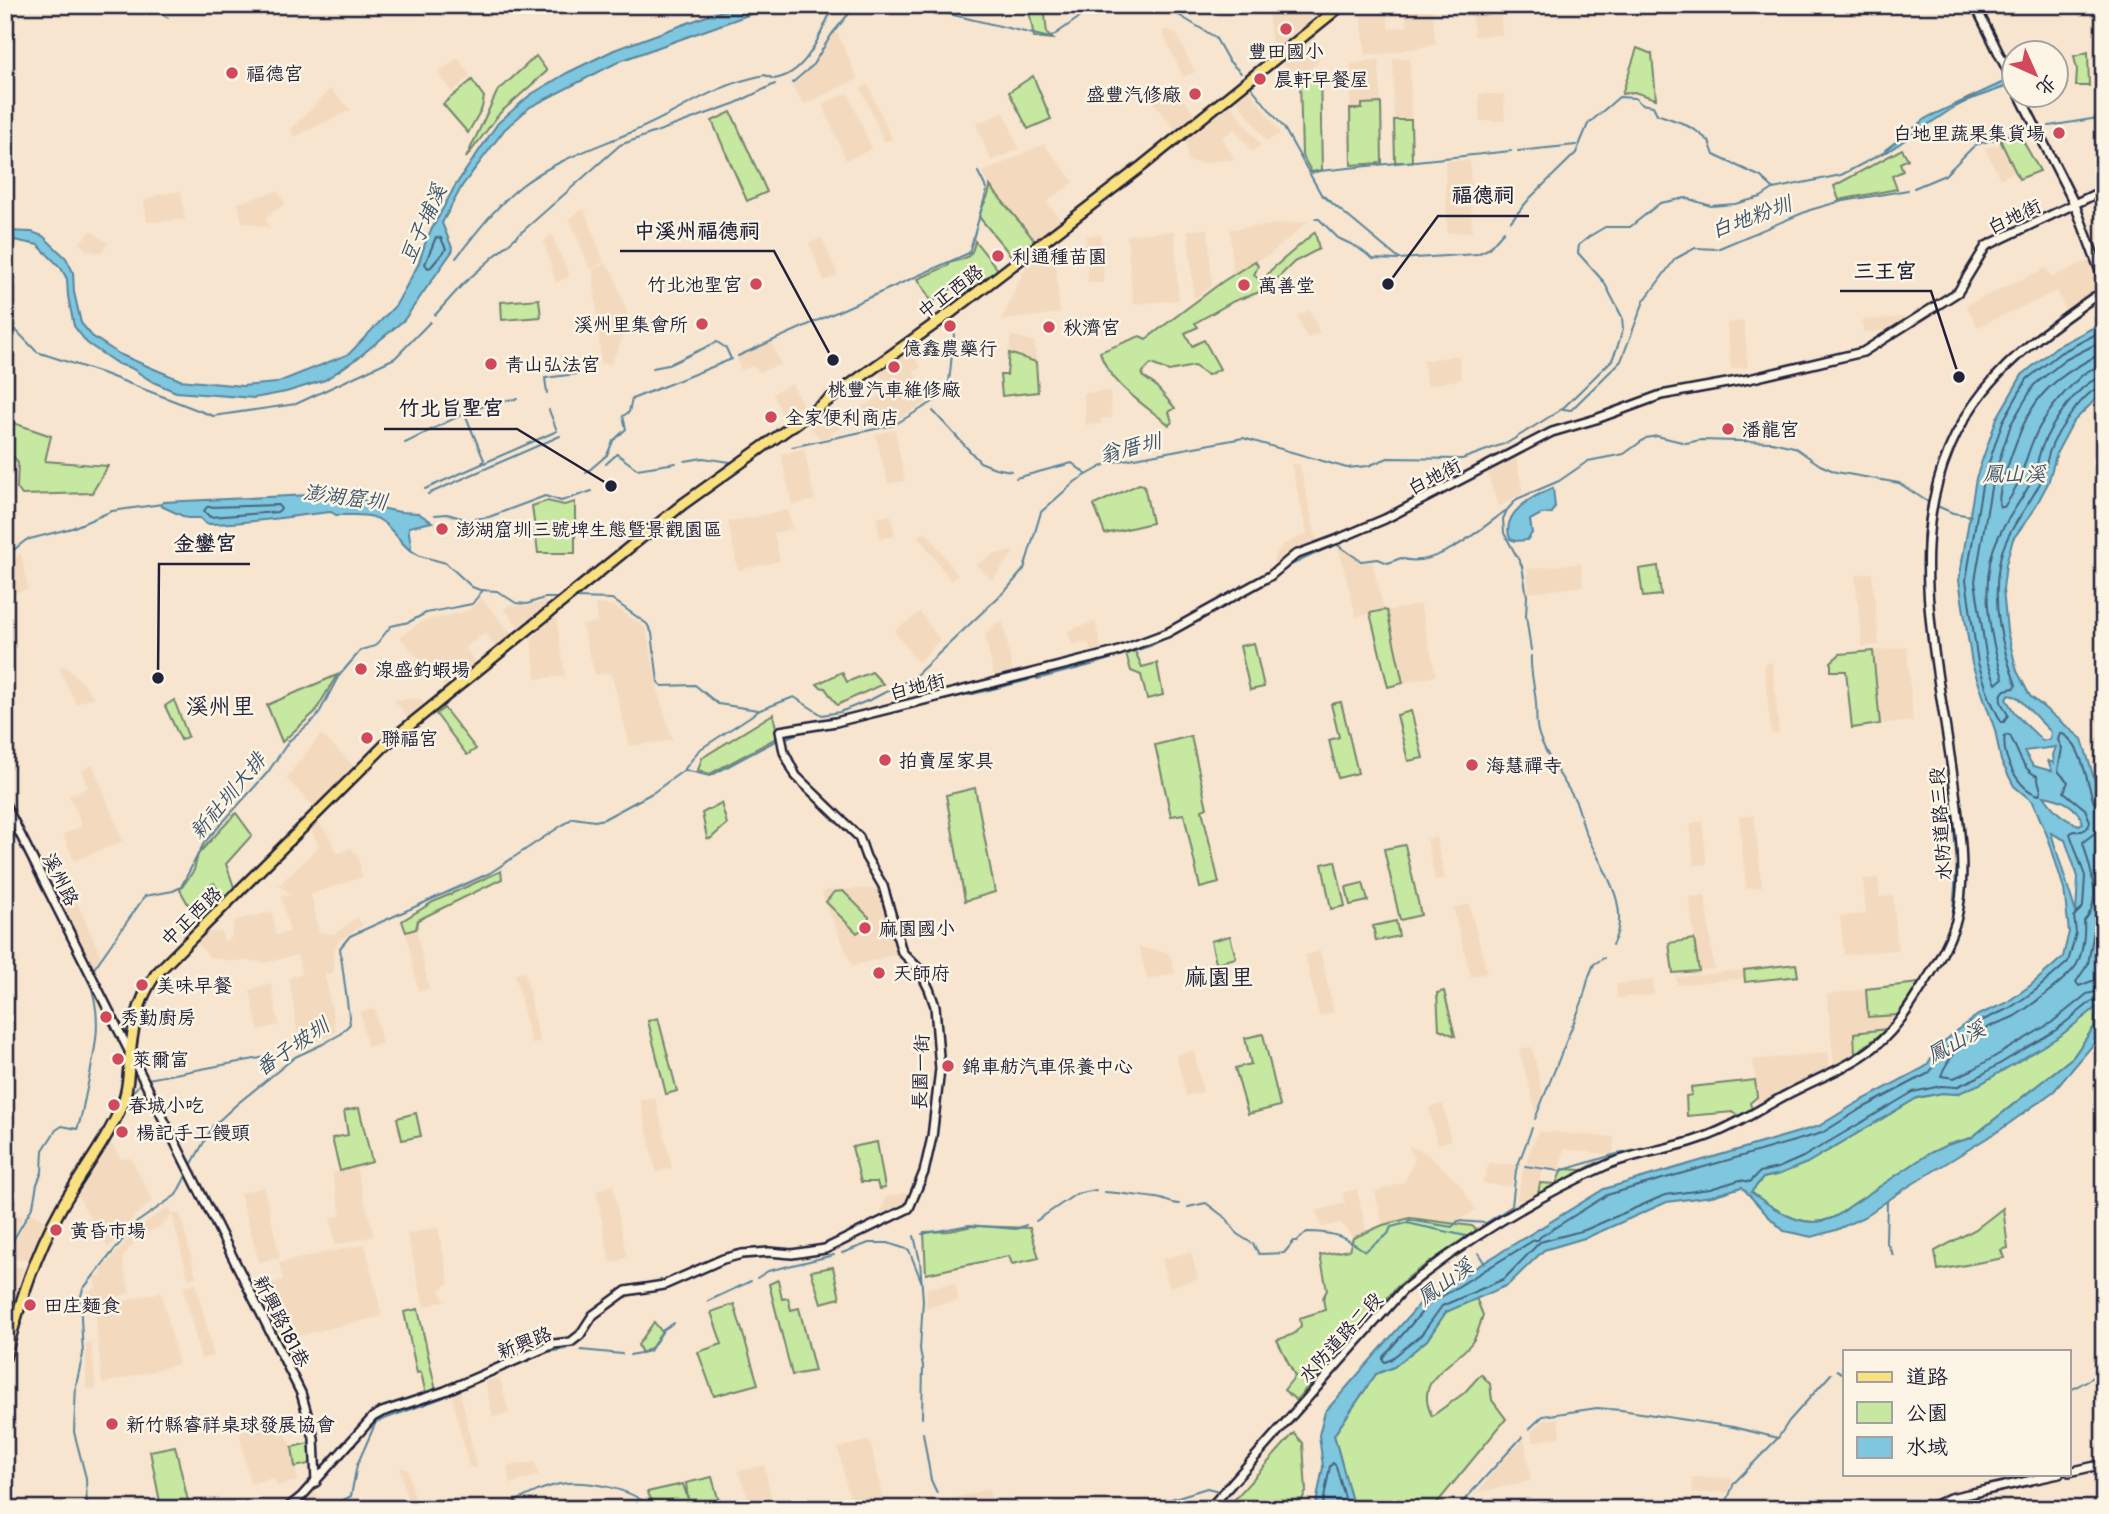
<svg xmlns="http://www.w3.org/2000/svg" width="2109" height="1514" viewBox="0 0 2109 1514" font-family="Pangolin,'LXGW WenKai TC',sans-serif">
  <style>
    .built { fill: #f3dabf }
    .green { fill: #c6e8a1; stroke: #74856e; stroke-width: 2 }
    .water { fill: #7ec7de; stroke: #59859d; stroke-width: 2; fill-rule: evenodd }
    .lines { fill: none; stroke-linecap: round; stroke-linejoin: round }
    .shore { stroke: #47647c; stroke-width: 2 }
    .stream { stroke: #59859d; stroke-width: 2 }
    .minor-casing { stroke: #22223b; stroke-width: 12 }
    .major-casing { stroke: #22223b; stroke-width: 14 }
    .minor { stroke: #fcf5e5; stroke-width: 7 }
    .major { stroke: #fae180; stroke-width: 9 }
    .poi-dot { fill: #d1495b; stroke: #fcf5e5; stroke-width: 2.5 }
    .labels { text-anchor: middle; stroke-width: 5; stroke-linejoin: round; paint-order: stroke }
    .poi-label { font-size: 19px; fill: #22223b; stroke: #fcf5e5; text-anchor: start }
    .street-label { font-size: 19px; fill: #22223b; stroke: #fcf5e5 }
    .water-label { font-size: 21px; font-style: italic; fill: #3e546c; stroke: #fcf5e5 }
    .quarter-label { font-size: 23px; fill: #22223b; stroke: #fcf5e5 }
    .leader { fill: none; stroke: #22223b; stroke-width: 2.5 }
    .callout-dot { fill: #22223b; stroke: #fcf5e5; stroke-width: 2.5 }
    .callout-label { font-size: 21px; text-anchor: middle; font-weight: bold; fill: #22223b; stroke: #fcf5e5; stroke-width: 5; stroke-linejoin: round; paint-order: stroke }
  </style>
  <rect width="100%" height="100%" fill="#f7e5cf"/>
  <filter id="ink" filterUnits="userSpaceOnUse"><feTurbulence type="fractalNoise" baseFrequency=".0143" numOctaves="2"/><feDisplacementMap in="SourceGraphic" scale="14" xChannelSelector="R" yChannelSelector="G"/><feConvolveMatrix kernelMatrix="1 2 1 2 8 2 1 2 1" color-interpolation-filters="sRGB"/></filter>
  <g filter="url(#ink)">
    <g class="built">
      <polygon points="1267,5 1314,5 1314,16 1273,55"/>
      <polygon points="1359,5 1386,5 1389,29 1407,26 1404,5 1451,7 1432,8 1436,44 1392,53 1366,55"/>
      <polygon points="1501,12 1502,35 1475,36 1472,20 1474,15"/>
      <polygon points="1168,29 1177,35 1195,72 1183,77 1162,31"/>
      <polygon points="837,32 858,79 804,104 791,85 800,79 812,66 828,37"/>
      <polygon points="1315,32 1318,64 1293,78 1281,60"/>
      <polygon points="458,58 470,76 452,92 437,73"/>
      <polygon points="1393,58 1410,58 1411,120 1394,120"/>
      <polygon points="1379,59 1381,103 1363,104 1362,109 1350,109 1351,64"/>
      <polygon points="868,85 892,139 884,142 861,88"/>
      <polygon points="1174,87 1196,116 1176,131 1150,98"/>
      <polygon points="330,89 351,110 294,137 291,129"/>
      <polygon points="1249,89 1280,133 1267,142 1236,99"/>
      <polygon points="848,93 872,149 846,160 822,104"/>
      <polygon points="1479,94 1504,94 1505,121 1479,121"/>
      <polygon points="1230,104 1261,145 1252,152 1234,129 1222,138 1235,159 1201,163 1187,161 1186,139"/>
      <polygon points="1004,112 1019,149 991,161 976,124"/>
      <polygon points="1044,144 1074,182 1047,202 1062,221 1036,242 990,186 983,172"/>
      <polygon points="2001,144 2015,171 2000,179 1985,148"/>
      <polygon points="1470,160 1472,232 1447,233 1445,161"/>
      <polygon points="181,191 185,220 147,222 144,201 157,195"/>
      <polygon points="277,191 286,203 266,217 269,228 242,222 238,203"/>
      <polygon points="584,208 604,262 590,269 569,218"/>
      <polygon points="1309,221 1272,253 1233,274 1230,229"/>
      <polygon points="1208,229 1212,286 1194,299 1188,230"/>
      <polygon points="91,231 108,243 101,253 88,251 79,243"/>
      <polygon points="1174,231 1179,300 1133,304 1127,235"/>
      <polygon points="551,233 570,276 556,283 544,242"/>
      <polygon points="1101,235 1104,283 1088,283 1086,236"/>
      <polygon points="822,238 838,275 824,281 809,243"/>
      <polygon points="1054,245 1060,313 1001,321 1027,263"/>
      <polygon points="2090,260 2100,292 2066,311 2057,291 1978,327 1966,305 2046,268 2052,277"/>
      <polygon points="606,263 614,275 630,322 611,364 601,364 593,270"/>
      <polygon points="1310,310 1320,333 1307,338 1297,316"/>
      <polygon points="1918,316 1898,329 1863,333 1862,320"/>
      <polygon points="1744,321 1748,367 1731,369 1727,323"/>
      <polygon points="1011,335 1035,342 1036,362 1009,353"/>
      <polygon points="770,341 781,364 760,372 753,366 741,370 736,355"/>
      <polygon points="909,350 921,367 913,372 932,399 895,421 873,427 859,409 890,389 878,372"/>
      <polygon points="1458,355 1462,379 1427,386 1423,361"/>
      <polygon points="792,384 803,405 782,416 773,393"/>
      <polygon points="1110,391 1112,418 1101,419 1101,424 1086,425 1084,393"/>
      <polygon points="829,404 843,426 822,441 806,421"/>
      <polygon points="895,430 905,481 888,484 875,434"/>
      <polygon points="804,449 815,500 792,505 781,454"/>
      <polygon points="1516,456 1523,493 1498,507 1487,471"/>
      <polygon points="1291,463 1300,465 1317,543 1291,554 1273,571 1274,556 1284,544 1307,534"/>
      <polygon points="788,510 792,529 774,533 780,561 738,570 728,522"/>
      <polygon points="891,515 895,536 880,539 876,518"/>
      <polygon points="927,533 958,575 951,581 917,535"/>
      <polygon points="1338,546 1360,561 1372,562 1384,610 1356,617"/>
      <polygon points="1015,551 992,580 976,565 993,554"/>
      <polygon points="21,553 28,589 5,596 5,568"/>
      <polygon points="1581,563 1583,586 1529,593 1527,569"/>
      <polygon points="1872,573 1879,645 1862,647 1855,575"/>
      <polygon points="481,598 512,634 497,648 485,633 465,648 477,664 446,690 400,637 422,621 468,611"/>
      <polygon points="545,601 549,607 520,629 504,609 509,605 525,606"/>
      <polygon points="595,604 614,606 646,628 660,699 673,740 630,746 611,673 595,675 582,625 597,622"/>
      <polygon points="1420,604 1436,676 1403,683 1387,611"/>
      <polygon points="920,612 940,640 918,663 894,631"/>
      <polygon points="556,616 565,676 536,679 531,638"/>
      <polygon points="1095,621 1103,655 1092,657 1088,642 1072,645 1068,631"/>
      <polygon points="1003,622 1014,677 995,681 985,635 996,623"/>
      <polygon points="1907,647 1913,721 1880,724 1873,651"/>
      <polygon points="1772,662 1779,733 1771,734 1764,664"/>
      <polygon points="65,666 84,684 94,697 76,704 59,668"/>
      <polygon points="421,699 427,707 411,721 394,700"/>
      <polygon points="321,734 354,766 314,807 286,778"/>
      <polygon points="93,765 123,841 74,861 63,834 82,826 69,795 88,788 81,770"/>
      <polygon points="1754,815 1762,887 1746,889 1739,817"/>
      <polygon points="318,821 331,839 336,854 351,848 358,855 362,877 311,894 319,932 335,934 357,917 363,925 339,941 333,953 334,972 325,974 336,1032 300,1050 289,978 302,974 297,955 264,963 252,961 230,961 209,957 197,943 207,932 222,932 223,941 230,940 235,920 273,912 275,935 290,932 281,897 291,895 279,885 319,846 311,830"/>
      <polygon points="1702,821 1707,864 1694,866 1690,823"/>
      <polygon points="1436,837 1445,878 1435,880 1427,839"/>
      <polygon points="64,872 101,957 100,964 94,969 49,877"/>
      <polygon points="1878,878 1880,897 1893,896 1898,950 1844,955 1840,916 1866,914 1863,879"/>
      <polygon points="880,888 901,953 852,966 822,894 825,890"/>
      <polygon points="1705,895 1714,969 1699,971 1689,897"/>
      <polygon points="1469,904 1487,973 1471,977 1453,908"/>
      <polygon points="416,929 429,989 418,991 406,932"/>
      <polygon points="1139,947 1169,953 1175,973 1147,980"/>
      <polygon points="1320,951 1334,1012 1319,1016 1305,955"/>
      <polygon points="1744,970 1745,978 1677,985 1676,977"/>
      <polygon points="525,972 540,1042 531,1044 515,974"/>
      <polygon points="1653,980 1654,995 1617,998 1616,984"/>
      <polygon points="271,983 279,1025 258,1030 250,990"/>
      <polygon points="1866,989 1868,1016 1898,1015 1887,1029 1854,1033 1853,1046 1855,1054 1834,1065 1827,994"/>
      <polygon points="375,1009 382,1044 367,1047 360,1012"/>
      <polygon points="1532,1047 1543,1095 1536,1112 1519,1049"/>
      <polygon points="1194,1051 1203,1092 1186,1096 1176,1055"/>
      <polygon points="1828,1052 1830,1069 1758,1108 1753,1060"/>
      <polygon points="655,1097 672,1168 656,1172 640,1100"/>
      <polygon points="1443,1104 1451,1141 1437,1144 1429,1107"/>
      <polygon points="1538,1131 1614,1137 1613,1155 1564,1149 1560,1169 1525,1164"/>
      <polygon points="110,1142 121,1159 131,1158 153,1201 134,1217 108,1248 76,1193"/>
      <polygon points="1408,1146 1425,1152 1459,1183 1476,1210 1451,1225 1410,1218 1383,1225 1375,1192 1404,1182 1415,1159"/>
      <polygon points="1489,1163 1517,1165 1511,1187 1482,1183"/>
      <polygon points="1524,1166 1542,1169 1537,1199 1525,1204 1517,1199"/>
      <polygon points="356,1167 374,1236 335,1245 330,1217 341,1216 332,1173"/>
      <polygon points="613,1185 627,1258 610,1263 596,1191"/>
      <polygon points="264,1187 280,1258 259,1262 240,1193"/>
      <polygon points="1357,1189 1367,1234 1353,1238 1341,1223 1321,1227 1316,1211 1345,1203 1342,1193"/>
      <polygon points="913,1191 910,1200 880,1215 886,1197"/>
      <polygon points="169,1207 173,1214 180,1213 196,1277 188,1278 172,1215 158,1228 139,1236 122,1258 130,1293 89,1304 88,1291 96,1288 94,1277 102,1275 102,1269 140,1226"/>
      <polygon points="9,1210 23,1217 5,1249 5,1217"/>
      <polygon points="30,1213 46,1221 29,1259 5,1260"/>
      <polygon points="438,1227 449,1283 440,1290 445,1301 424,1307 407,1234"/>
      <polygon points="365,1244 382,1316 277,1341 272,1325 251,1288 283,1280 279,1263"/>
      <polygon points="1191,1252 1198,1279 1169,1287 1162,1259"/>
      <polygon points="5,1267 23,1267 11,1314 5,1313"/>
      <polygon points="196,1283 214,1356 201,1359 183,1286"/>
      <polygon points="955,1283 959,1301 926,1307 927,1288"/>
      <polygon points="161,1292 179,1364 102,1384 95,1308"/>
      <polygon points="91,1342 96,1389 86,1388 86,1343"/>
      <polygon points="500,1378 509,1413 493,1417 485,1381"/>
      <polygon points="460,1390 477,1469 469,1467 452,1396"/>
      <polygon points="1558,1418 1560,1437 1533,1442 1531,1431 1544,1420"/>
      <polygon points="278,1422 291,1444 298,1481 277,1486 274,1478 250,1484 239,1431"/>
      <polygon points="1524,1439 1531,1481 1478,1492 1495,1469"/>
      <polygon points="870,1440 885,1509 852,1509 838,1448"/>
      <polygon points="535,1462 539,1475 510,1484 507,1466"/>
      <polygon points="764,1465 774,1509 752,1509 738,1471"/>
      <polygon points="400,1468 408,1469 417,1509 409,1509"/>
      <polygon points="1691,1477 1733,1478 1728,1492 1693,1493"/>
      <polygon points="313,1489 321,1499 324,1509 298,1509 296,1506"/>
      <polygon points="989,1489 994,1509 899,1509 938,1497 947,1500"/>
    </g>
    <g class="green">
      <polygon points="1028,5 1044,5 1047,34 1053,39 1034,37"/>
      <polygon points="1637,48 1652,54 1656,99 1634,92 1622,94"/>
      <polygon points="2088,52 2089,86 2076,86 2077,70 2074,56"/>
      <polygon points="536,56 547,71 500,113 466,158 497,92"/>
      <polygon points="1320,70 1322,170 1312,173 1302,155 1300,79"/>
      <polygon points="1033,76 1051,119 1028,129 1009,92"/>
      <polygon points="472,80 484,97 482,108 468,133 443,104"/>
      <polygon points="1381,103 1382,163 1351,165 1350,109 1362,109 1362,104"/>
      <polygon points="731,112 767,192 747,201 712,121"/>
      <polygon points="1394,120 1411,120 1412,162 1395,162"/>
      <polygon points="2019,134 2040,171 2019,179 2001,142 2001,139"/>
      <polygon points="1902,149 1908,159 1900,163 1903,171 1892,176 1897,189 1839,200 1834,186"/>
      <path d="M990 186 1036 242 1014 259 979 217C981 206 990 197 990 186Z"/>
      <path d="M1315 232 1319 249 1294 262 1271 285 1257 293 1234 301 1195 323 1198 327 1185 333 1192 346 1204 340 1220 369 1208 375 1194 366 1169 371 1151 364 1143 372 1142 376 1155 385 1175 408 1169 412 1172 422 1169 425C1145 405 1108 383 1100 352L1140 336 1146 339 1222 282 1255 261 1258 266 1254 275 1262 282 1271 270Z"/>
      <path d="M975 241 999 271 963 299 957 285 932 302 918 279 949 265V263C966 258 972 259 975 241Z"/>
      <polygon points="539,299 541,317 502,320 501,302"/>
      <polygon points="1009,353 1036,362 1038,392 1002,396 1000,375 1007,375"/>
      <polygon points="5,420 51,436 45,461 108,466 92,493 22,495 17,488 18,462 5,448"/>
      <polygon points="1139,484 1144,485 1152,523 1105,534 1094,505"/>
      <polygon points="547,501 564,505 575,502 575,553 538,553 532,506"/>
      <polygon points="1658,566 1661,595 1643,597 1639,569"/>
      <polygon points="1384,610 1387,611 1403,683 1388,687 1370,613"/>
      <polygon points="1254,643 1264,687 1250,690 1240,646"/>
      <polygon points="1135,651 1142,667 1157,663 1163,695 1147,699 1141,675 1131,671 1126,654"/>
      <polygon points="1873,651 1880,724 1852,728 1846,671 1831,671 1831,662 1840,654"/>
      <polygon points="842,672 847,682 872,672 883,684 837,705 825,688 820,687 817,684"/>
      <polygon points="337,675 315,712 282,742 267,705"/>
      <polygon points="174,700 188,736 181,740 165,706"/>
      <polygon points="1341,702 1358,773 1338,778 1329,740 1339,737 1331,704"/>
      <polygon points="444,708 476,749 467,755 436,714"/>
      <polygon points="1411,711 1423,758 1408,761 1397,715"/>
      <polygon points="773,714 778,737 710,774 698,770 702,758"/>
      <polygon points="1191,736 1207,808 1202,810 1219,883 1200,888 1184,814 1171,816 1155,745"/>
      <polygon points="975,788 995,892 965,901 946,795"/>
      <polygon points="721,803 727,824 710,839 707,838 702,813"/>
      <polygon points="236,813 252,835 226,864 235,890 224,901 214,883 205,890 215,909 200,925 180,890 194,870 198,854"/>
      <polygon points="1405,845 1421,915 1400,920 1384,849"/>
      <polygon points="1335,861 1345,906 1331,909 1322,864"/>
      <polygon points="501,871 502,879 418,920 416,929 406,932 402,921 433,902"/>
      <polygon points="1363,883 1368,901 1350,905 1346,887"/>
      <polygon points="843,891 869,917 868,925 857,933 826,902 834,892"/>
      <polygon points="1396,921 1399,936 1376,941 1373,926"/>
      <polygon points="1230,936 1236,958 1216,963 1211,941"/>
      <polygon points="1694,939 1699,971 1673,973 1669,943"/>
      <polygon points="1796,964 1798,976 1745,982 1744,970"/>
      <polygon points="1919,983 1898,1015 1868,1017 1866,989"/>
      <polygon points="1444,991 1455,1036 1439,1029 1437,993"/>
      <path d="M2098 1005 2094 1027 2073 1057 1971 1138 1947 1145 1930 1153 1849 1207C1814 1238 1782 1215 1751 1192L1763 1178 1780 1174 1829 1150 1917 1098 1942 1093 1957 1094 2060 1036Z"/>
      <polygon points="658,1018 677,1091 666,1094 648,1021"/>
      <polygon points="1887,1029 1855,1054 1854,1033"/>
      <polygon points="1263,1034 1280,1106 1248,1114 1235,1068 1251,1064 1245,1038"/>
      <polygon points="1755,1080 1757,1097 1750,1103 1752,1110 1740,1117 1733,1112 1687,1116 1686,1096 1692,1095 1691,1087"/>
      <polygon points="359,1108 372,1162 340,1171 332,1138 348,1135 344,1111"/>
      <polygon points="416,1113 421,1136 402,1140 397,1118"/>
      <polygon points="877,1142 885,1188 879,1189 877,1182 861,1182 852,1147"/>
      <polygon points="1606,1162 1537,1199 1540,1183 1556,1184 1562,1169 1583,1170 1596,1163"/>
      <polygon points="2003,1208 2008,1248 2001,1250 2004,1258 1938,1270 1935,1251 1976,1229"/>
      <polygon points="1410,1218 1472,1226 1478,1231 1415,1272 1397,1287 1296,1400 1284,1390 1295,1376 1277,1340 1294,1334 1301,1326 1300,1318 1325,1310 1323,1298 1327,1290 1320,1255 1349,1250 1353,1238 1383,1225"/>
      <polygon points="972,1226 1030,1228 1039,1258 1012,1264 1009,1256 926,1274 924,1232 950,1231"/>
      <polygon points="833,1267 840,1298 821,1303 811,1271"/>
      <polygon points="778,1280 782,1299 788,1298 791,1310 799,1308 815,1371 792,1375 769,1284"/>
      <path d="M1476 1298 1483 1315C1480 1323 1478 1334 1473 1341 1455 1366 1412 1377 1432 1416L1464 1393 1481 1374 1490 1384 1492 1400 1506 1419 1432 1509H1354L1334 1435 1376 1374 1394 1367 1427 1340 1446 1312Z"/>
      <polygon points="734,1304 758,1384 714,1396 698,1352 722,1344 711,1312"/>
      <polygon points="418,1309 436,1391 426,1395 421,1372 417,1373 404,1312"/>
      <polygon points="654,1322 662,1332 652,1347 642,1353 638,1345"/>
      <polygon points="1294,1433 1303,1443 1306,1492 1297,1509 1226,1509"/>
      <polygon points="313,1442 313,1463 295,1467 292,1447"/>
      <polygon points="175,1446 188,1501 161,1507 150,1451"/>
      <polygon points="712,1477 721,1509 702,1509 699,1503 690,1506 690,1509 657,1509 647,1492 683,1484 688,1499 686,1483"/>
    </g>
    <g class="water">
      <polygon points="744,5 776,5 620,61 530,107 505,129 462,186 442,223 453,250 404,320 359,357 325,380 286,392 254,398 176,392 153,382 131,368 118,364 100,352 87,343 74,326 68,296 67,279 61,268 38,245 14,240 5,241 5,231 32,232 43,236 66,258 73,272 74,292 81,323 92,336 119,354 180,380 242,386 276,383 349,354 396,305 418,265 427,238 455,186 498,123 530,95 567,73 614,50 715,13"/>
      <polygon points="2014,77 2014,84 1971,99 1953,108 1887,152 1885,150 1928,117"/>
      <path d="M2104 322V391L2073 422 2057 452 2048 483 2032 513 2013 539 2006 564 2003 589 2007 631 2017 671 2030 696 2082 739 2104 811 2103 1033 2054 1091 2000 1130 1906 1188 1864 1217 1836 1230 1812 1237 1784 1231 1767 1215 1742 1187 1712 1196 1667 1202 1588 1237 1544 1250 1508 1285 1446 1312 1427 1340 1394 1367 1376 1374 1334 1435 1354 1509H1315L1323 1467 1319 1435 1325 1412 1423 1300 1604 1189 1819 1126 1855 1104 1925 1067 1944 1042 1957 1030 1978 1015 2006 1003 2031 985 2063 957 2069 932 2064 889 2049 840 2033 802 2014 786 2001 761 1995 730 1972 664 1959 580 1976 478 1997 418 2022 375 2056 347ZM2009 695 2017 697 2051 732 2050 739 2043 741 2016 715 2006 699ZM2056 747 2053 755 2054 763 2048 761 2052 771 2033 766 2024 751ZM2044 796C2061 799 2077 805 2083 823L2079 825C2062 819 2054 810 2044 796ZM2051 833 2065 840 2078 877 2076 913ZM2098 1006 2094 1027 2073 1057 1971 1138 1947 1145 1930 1153 1849 1207C1814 1238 1782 1215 1751 1192L1763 1178 1780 1174 1807 1163 1917 1098 1942 1093 1957 1094 1982 1083 2060 1036Z"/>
      <path d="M1553 488 1555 507 1552 513 1541 514 1530 520 1532 533 1527 540 1515 541 1510 539C1500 513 1533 496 1553 488Z"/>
      <path d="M310 495 340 501 364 500 371 506 400 512 418 513 432 522 409 527C408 536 412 543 411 551 403 545 399 538 392 531 375 510 359 516 336 515L331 512C289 516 248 524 206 524L200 518H187L161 506 163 502Z"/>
    </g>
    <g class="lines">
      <g class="shore">
        <polygon points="436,237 441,238 446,249 431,267 428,268 425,264"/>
        <path d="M2104 330 2060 353 2027 379 2003 421 1983 480 1966 580 1978 663 1990 699 2001 722H2004L2008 715C2003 705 1996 699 2005 690L2014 688 2016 685C2002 647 1992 607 1999 565 2003 535 2025 512 2039 485 2045 474 2046 461 2050 450 2057 432 2085 388 2104 386"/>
        <path d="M2104 340 2065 360 2034 385 2011 424 1992 482 1975 581 1987 661 1996 684 2003 678C1991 641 1983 601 1990 563 1995 532 2017 509 2031 482 2037 471 2037 458 2042 447 2050 426 2080 379 2104 377"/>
        <path d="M2104 352C2043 383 2030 400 2008 465 2004 478 1997 494 2000 507H2004C2020 486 2023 466 2032 443 2041 420 2055 402 2072 385 2082 375 2089 367 2104 367"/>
        <polygon points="278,505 281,509 277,512 210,517 204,511 207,507"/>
        <path d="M2005 735 2010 736C2019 751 2020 768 2037 776L2041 791 2039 795C2018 790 2001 756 2005 735Z"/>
        <path d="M2104 809 2098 808 2094 803C2087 783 2081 739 2060 733L2058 740 2062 748 2058 771 2068 782 2064 792 2085 809 2090 821C2089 831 2081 832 2073 831L2070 834 2085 876 2083 907 2074 916 2076 933 2068 962 2036 990 2010 1008 1981 1021 1962 1035 1949 1046 1929 1073 1859 1110 1822 1133 1607 1195 1540 1237 1538 1240H1534L1428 1305 1383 1357V1360L1385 1362 1390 1360 1421 1335 1442 1306 1504 1279 1540 1242 1585 1230 1665 1195 1710 1189 1740 1180 1750 1182 1760 1172 1778 1168 1803 1157 1913 1092 1941 1086 1956 1087 1978 1077 2056 1030 2092 1001H2099L2104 1006"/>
        <path d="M2104 818 2099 819 2096 832 2083 842C2089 867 2104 899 2084 921 2085 934 2083 952 2077 964 2070 977 2028 1008 2015 1016 2005 1021 1994 1024 1985 1029 1968 1039 1947 1057 1941 1076L1954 1078 1974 1069 2051 1023 2087 994 2095 992 2104 994"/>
        <polyline points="2104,889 2102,911 2095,925 2088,964 2076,982 2079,986 2092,981 2104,982"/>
        <polyline points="1322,1509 1330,1466 1333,1463 1336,1466 1348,1509"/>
      </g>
      <g class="stream">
        <polyline points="147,5 168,18"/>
        <polyline points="911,5 1050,38 1097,5"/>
        <polyline points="1151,5 1167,8 1215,37 1228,60 1241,73"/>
        <polyline points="792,83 812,66 832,34 856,5"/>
        <polyline points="1252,88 1284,128 1321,194 1399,259 1477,254 1488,249 1504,231"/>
        <polyline points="2049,126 2104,117"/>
        <polyline points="1518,151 1576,145"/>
        <polyline points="1310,172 1511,151"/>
        <polyline points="1914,188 1945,175 1975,145 2028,129"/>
        <polyline points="1315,219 1319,219 1338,238 1357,247 1373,259 1398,260"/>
        <polyline points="1511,221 1530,198 1576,153 1588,124 1619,97 1635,98 1641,104 1653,106 1657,114 1682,123 1695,130 1709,141 1714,155 1761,177 1773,188"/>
        <path d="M456 258C477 232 495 207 521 186 552 162 591 149 627 134 676 115 711 85 765 75L774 79C808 74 820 33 834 5"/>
        <polyline points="435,315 463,284 620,145 736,103 775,84"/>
        <polyline points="5,319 37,352 102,373 213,416 296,404 395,358 430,322"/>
        <polyline points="738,356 969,253 987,190 978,172"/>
        <polyline points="653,368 668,365 717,342 726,348 731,359"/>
        <polyline points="547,393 545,378 576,374"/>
        <polyline points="814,405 833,391"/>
        <polyline points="1563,409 1571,410 1621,361 1644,301 1675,259 1695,248 1717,249 1810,210 1838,202 1908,190"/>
        <polyline points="933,411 980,462 995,468 1011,471"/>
        <polyline points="465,414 484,460 482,463"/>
        <path d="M405 443C436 428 483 400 517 399"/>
        <polyline points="792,447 894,425 948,393 954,334 958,324"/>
        <polyline points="685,461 703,458 730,462"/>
        <polyline points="606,464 617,454 637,469 676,463"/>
        <polyline points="586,473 607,455 613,441 626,429 623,416 629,412 632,399 732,359"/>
        <polyline points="1016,478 1072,463 1086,474"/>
        <polyline points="425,489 557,431 549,410"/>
        <polyline points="428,494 560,436"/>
        <polyline points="1937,506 1953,513 1971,516"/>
        <polyline points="435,515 447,514 468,520 489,517 545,496 561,501 592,491"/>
        <polyline points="409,549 420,556 446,563 472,587 480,590 497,591 516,603 527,604 544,598 562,598"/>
        <polyline points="5,557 26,540 72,528 112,511 162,504"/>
        <polyline points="1924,573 1923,535 1928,502"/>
        <path d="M1275 577 1291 565 1336 544 1361 561 1378 559 1388 563 1401 558C1433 571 1481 529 1505 511"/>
        <polyline points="574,598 612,599 647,624 652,633 658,682 662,686 695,685 718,704 758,710"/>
        <polyline points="1930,645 1941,718"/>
        <polyline points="1531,650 1526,616 1527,596 1522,566 1504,533 1503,519 1507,510 1517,499 1559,481 1588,461 1624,454 1646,438 1657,436 1686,443 1701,440 1772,442 1794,447 1820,465 1836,472 1899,483 1928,502"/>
        <path d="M1531 656C1530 673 1535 687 1536 703 1537 715 1535 723 1539 735 1547 759 1563 778 1575 800 1580 810 1581 821 1585 831 1600 867 1634 906 1612 945"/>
        <polyline points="1037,679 1091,665 1150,646 1267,583"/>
        <polyline points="969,695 1029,680"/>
        <polyline points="851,722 961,696"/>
        <polyline points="786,738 804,731"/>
        <polyline points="685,770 710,776 777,740"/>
        <polyline points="1949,775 1951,788"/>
        <polyline points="1951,797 1957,863 1952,921"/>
        <polyline points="1945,940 1951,926"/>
        <polyline points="93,970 145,896 173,891 181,887 204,843 268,772 289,741 317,717 338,677 361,650 375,646 391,626 409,622 426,613 472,604 483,590"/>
        <polyline points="1928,971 1934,961"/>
        <polyline points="1891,1026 1925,976"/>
        <polyline points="1837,1066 1867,1049 1885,1033"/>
        <polyline points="148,1079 271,1056"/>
        <polyline points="130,1096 141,1082"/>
        <polyline points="1535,1119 1582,1002 1589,976 1594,964 1604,958"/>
        <polyline points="1691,1138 1715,1129 1757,1107"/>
        <polyline points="1525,1166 1560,1171 1613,1155 1687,1139"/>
        <polyline points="190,1167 213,1126 237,1104 295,1057 323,1044 339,1035 350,1024 340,948 350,936 490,873 573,818 595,821 604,819 654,792 684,770 699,750 760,710 794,697 822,715 840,712 872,699 913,678 1008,588 1024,569 1041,512 1076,481 1108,463 1243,438 1347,468 1368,466 1388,458 1462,459 1509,442 1562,409 1612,360 1617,348 1623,329 1622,317 1604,282 1578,253 1579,245 1590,236 1605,227 1630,227 1660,203 1686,198 1711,206 1735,204 1761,197 1773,189 1841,175 1889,150"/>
        <path d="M1104 1192C1122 1193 1139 1196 1156 1198 1165 1199 1171 1204 1179 1204"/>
        <polyline points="1887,1201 1886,1241 1893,1255"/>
        <path d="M1188 1207 1206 1203 1227 1219 1237 1234 1253 1244 1259 1254 1284 1253 1294 1241H1297L1307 1232C1333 1232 1343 1236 1365 1251L1388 1234 1391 1227 1407 1223 1466 1236 1467 1238 1431 1263 1402 1286"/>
        <polyline points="1036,1221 1076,1194 1096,1190"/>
        <polyline points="1408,1222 1409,1220 1452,1227 1458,1221 1486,1223 1512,1206 1516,1170 1532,1128"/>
        <polyline points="922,1234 969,1225 1016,1229 1026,1225"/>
        <polyline points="914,1236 920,1261 923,1300 920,1349 923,1366 922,1418"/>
        <polyline points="842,1253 869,1243 888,1243 909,1250 922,1283"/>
        <polyline points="1478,1253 1485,1264"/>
        <path d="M5 1254 33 1206 37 1184 42 1172 43 1150 56 1130 62 1126 77 1129C82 1118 82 1110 85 1098 94 1053 105 1021 88 977"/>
        <polyline points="757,1278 768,1271 834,1255"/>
        <polyline points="708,1301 751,1281"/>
        <polyline points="581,1350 622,1354"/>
        <polyline points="630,1355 650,1351 663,1330 674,1323"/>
        <polyline points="1837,1370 1845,1375"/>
        <polyline points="5,1375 10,1356"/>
        <polyline points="483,1379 548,1352 566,1349"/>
        <polyline points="2069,1391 2104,1371"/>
        <polyline points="1529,1429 1543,1416 1597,1408 1621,1410 1733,1427 1778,1438"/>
        <polyline points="923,1433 931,1480 937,1493"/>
        <polyline points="328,1508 351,1496 357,1465 376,1422 442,1398 476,1382"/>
        <polyline points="87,1509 86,1478 74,1432 76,1385 83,1354 80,1299 83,1289 136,1223 176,1195 188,1172"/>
        <path d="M500 1509C519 1500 539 1488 560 1484 585 1480 635 1488 651 1509"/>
        <polyline points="1139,1509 1207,1488 1219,1491"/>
        <polyline points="1203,1509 1394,1295"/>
        <polyline points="1456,1509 1522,1437"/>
        <polyline points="1724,1509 1734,1483 1778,1438 1789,1421 1831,1374"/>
      </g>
      <g class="minor-casing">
        <g id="minor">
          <polyline points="1975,5 2014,84"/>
          <polyline points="2019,94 2075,205 2104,282"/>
          <polyline points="5,804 301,1393 314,1438 316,1482"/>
          <polyline points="2069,1472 2104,1464"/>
          <polyline points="286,1509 301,1497 373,1417 382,1412 445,1391 554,1344 571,1342 580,1335 593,1315 626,1291 664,1285 723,1259 742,1254 769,1252 792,1254 825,1249 909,1208 924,1172 932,1137 940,1069 935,1006 929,989 919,969 902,952 883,886 866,857 859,837 796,776 784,752 780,731 836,722 1116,652 1167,633 1270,576 1295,555 1338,539 1385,519 1552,432 1596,419 1661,395 1749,379 1863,352 1958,292 1986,246 2104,190"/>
          <path d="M1209 1509 1403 1290C1465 1240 1537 1196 1609 1164 1639 1152 1672 1149 1702 1138 1732 1128 1761 1108 1788 1094 1816 1079 1849 1067 1873 1048 1891 1034 1906 1013 1917 995 1932 972 1948 947 1956 921 1968 876 1959 822 1953 777 1936 646 1892 505 1984 391 2014 353 2054 325 2094 297L2104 293"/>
          <polyline points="1927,1509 1950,1498 2059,1474"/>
        </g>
      </g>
      <g class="major-casing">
        <path id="major" d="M5 1358C19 1306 34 1256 61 1208 81 1173 108 1140 123 1102 128 1090 128 1077 129 1065 132 1031 136 1003 156 974L385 745 683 504 953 311 1142 166 1342 5"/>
      </g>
      <use href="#minor" class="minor"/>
      <use href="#major" class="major"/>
    </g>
  </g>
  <g class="poi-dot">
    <circle cx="1286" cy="29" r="7"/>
    <circle cx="232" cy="73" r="7"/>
    <circle cx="1260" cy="79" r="7"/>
    <circle cx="1195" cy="94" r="7"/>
    <circle cx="2059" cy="133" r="7"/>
    <circle cx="998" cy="256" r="7"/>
    <circle cx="756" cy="284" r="7"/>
    <circle cx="1244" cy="285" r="7"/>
    <circle cx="702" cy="324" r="7"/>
    <circle cx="950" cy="326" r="7"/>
    <circle cx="1049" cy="327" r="7"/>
    <circle cx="491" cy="364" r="7"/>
    <circle cx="894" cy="367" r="7"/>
    <circle cx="771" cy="417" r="7"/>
    <circle cx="1728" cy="429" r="7"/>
    <circle cx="442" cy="529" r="7"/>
    <circle cx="361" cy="669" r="7"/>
    <circle cx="367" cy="738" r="7"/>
    <circle cx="885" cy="760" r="7"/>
    <circle cx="1472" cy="765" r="7"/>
    <circle cx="865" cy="928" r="7"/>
    <circle cx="879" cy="973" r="7"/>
    <circle cx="142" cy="985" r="7"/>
    <circle cx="106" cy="1017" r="7"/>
    <circle cx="118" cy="1059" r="7"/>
    <circle cx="948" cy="1066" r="7"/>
    <circle cx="114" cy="1105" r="7"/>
    <circle cx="122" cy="1132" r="7"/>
    <circle cx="56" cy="1230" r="7"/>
    <circle cx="30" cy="1305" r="7"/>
    <circle cx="112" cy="1424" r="7"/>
  </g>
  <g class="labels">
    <g class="poi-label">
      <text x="1286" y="58" text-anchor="middle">豐田國小</text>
      <text x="246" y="80">福德宮</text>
      <text x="1274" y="86">晨軒早餐屋</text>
      <text x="1181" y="101" text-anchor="end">盛豐汽修廠</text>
      <text x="2045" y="140" text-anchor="end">白地里蔬果集貨場</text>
      <text x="1012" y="263">利通種苗園</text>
      <text x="742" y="291" text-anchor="end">竹北池聖宮</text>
      <text x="1258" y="292">萬善堂</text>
      <text x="688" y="331" text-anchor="end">溪州里集會所</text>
      <text x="1063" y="334">秋濟宮</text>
      <text x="950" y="355" text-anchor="middle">億鑫農藥行</text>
      <text x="505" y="371">青山弘法宮</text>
      <text x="894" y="396" text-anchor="middle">桃豐汽車維修廠</text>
      <text x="785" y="424">全家便利商店</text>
      <text x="1742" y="436">潘龍宫</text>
      <text x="456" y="536">澎湖窟圳三號埤生態暨景觀園區</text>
      <text x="375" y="676">湶盛釣蝦場</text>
      <text x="381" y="745">聯福宮</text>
      <text x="899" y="767">拍賣屋家具</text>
      <text x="1486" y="772">海慧禪寺</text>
      <text x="879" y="935">麻園國小</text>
      <text x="893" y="980">天師府</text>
      <text x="156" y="992">美味早餐</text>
      <text x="120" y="1024">秀勤廚房</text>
      <text x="132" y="1066">萊爾富</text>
      <text x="962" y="1073">錦車舫汽車保養中心</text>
      <text x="128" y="1112">春城小吃</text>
      <text x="136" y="1139">楊記手工饅頭</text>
      <text x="70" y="1237">黃昏市場</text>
      <text x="44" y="1312">田庄麵食</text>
      <text x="126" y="1431">新竹縣睿祥桌球發展協會</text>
    </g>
    <g class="street-label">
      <text transform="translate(2014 216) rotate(-25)" y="7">白地街</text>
      <text transform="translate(950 291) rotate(-37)" y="7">中正西路</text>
      <text transform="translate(1434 476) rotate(-27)" y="7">白地街</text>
      <text transform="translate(917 686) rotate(-14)" y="7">白地街</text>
      <text transform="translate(1940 824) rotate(-94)" y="7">水防道路三段</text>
      <text transform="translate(61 879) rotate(63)" y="7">溪州路</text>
      <text transform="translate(191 916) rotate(-44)" y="7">中正西路</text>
      <text transform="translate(920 1072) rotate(-88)" y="7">長園一街</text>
      <text transform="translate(282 1321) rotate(63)" y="7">新興路181巷</text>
      <text transform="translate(1340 1337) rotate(-48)" y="7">水防道路二段</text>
      <text transform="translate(524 1342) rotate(-21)" y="7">新興路</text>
    </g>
    <g class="water-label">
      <text transform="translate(1751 217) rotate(-20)" y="7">白地粉圳</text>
      <text transform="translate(423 224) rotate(-66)" y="7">豆子埔溪</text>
      <text transform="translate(1130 448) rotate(-14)" y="7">翁厝圳</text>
      <text x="2014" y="481">鳳山溪</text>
      <text transform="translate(345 497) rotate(7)" y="7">澎湖窟圳</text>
      <text transform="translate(228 796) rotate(-50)" y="7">新社圳大排</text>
      <text transform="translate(1956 1042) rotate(-29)" y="7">鳳山溪</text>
      <text transform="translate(292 1047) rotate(-35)" y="7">番子坡圳</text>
      <text transform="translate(1445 1282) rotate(-36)" y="7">鳳山溪</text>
    </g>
    <g class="quarter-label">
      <text x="220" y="714">溪州里</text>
      <text x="1219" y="985">麻園里</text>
    </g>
  </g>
  <path class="leader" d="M1388 284L1438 216H1529M833 360L774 251H620M1959 377L1931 291H1840M611 486L517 429H384M158 678L159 564H250"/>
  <g class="callout-dot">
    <circle cx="1388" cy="284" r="7"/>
    <circle cx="833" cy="360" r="7"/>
    <circle cx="1959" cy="377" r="7"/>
    <circle cx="611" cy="486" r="7"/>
    <circle cx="158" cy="678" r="7"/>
  </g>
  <g class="callout-label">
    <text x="1483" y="202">福德祠</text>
    <text x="697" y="238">中溪州福德祠</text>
    <text x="1885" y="278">三王宮</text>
    <text x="451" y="415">竹北旨聖宮</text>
    <text x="205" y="550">金鑾宮</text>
  </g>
  <rect width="2109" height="1514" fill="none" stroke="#fcf5e5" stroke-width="28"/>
  <rect x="14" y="14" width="2081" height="1486" fill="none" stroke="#22223b" stroke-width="2.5" filter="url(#ink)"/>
  <rect x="1843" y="1350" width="228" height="126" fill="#fcf5e5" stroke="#a5a1a1" stroke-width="2"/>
  <rect x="1857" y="1372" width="35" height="10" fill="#fae180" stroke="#a5a1a1" stroke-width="2"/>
  <text x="1906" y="1384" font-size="21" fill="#22223b">道路</text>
  <rect x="1857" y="1402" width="35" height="21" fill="#c6e8a1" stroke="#a5a1a1" stroke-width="2"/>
  <text x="1906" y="1420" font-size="21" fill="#22223b">公園</text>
  <rect x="1857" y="1437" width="35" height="21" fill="#7ec7de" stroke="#a5a1a1" stroke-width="2"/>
  <text x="1906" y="1454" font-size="21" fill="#22223b">水域</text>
  <g transform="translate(2035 74) rotate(135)"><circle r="33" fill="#fcf5e5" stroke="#a5a1a1" stroke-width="2"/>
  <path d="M0-5L12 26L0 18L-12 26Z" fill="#d1495b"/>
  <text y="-10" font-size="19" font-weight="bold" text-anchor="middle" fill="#22223b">北</text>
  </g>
</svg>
